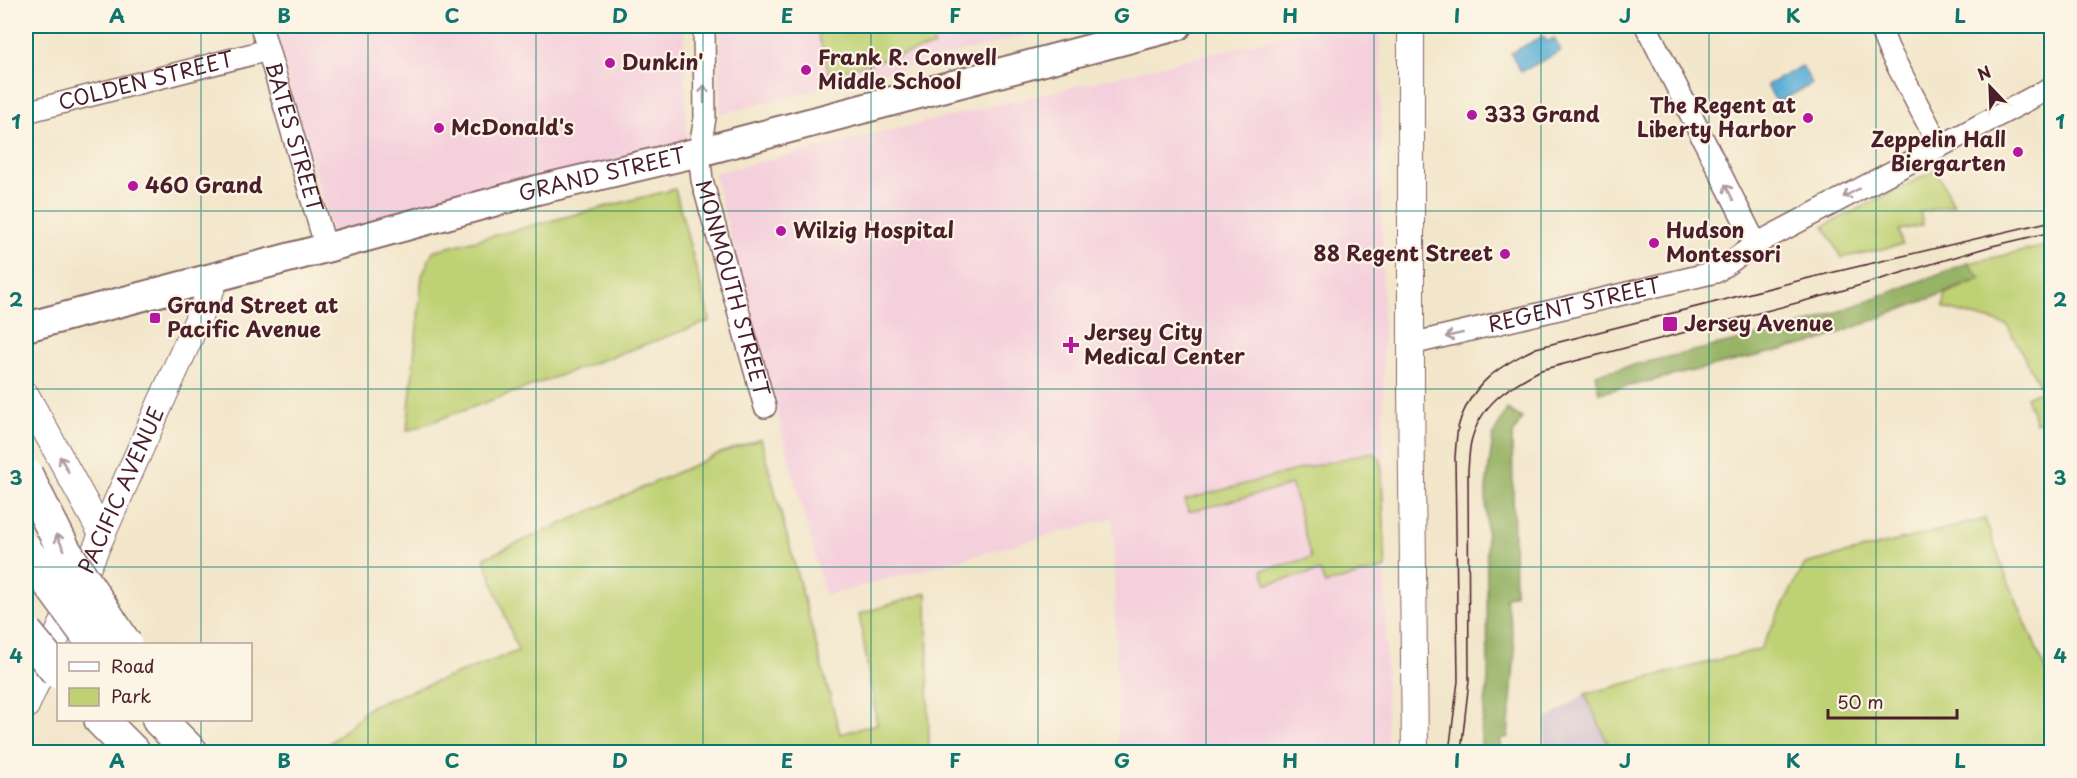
<svg xmlns="http://www.w3.org/2000/svg" width="2077" height="778" viewBox="0 0 2077 778" font-family="'Playpen Sans',sans-serif">
  <style>
    .built { fill: #f4cfdc }
    .industrial { fill: #d0bdcc }
    .green { fill: #bfd174; stroke: #847850; stroke-width: 1.5 }
    .forest { fill: #97b366; stroke: #706948; stroke-width: 1.5 }
    .water { fill: #5aafd7; stroke: #526781; stroke-width: 1.5 }
    .lines { fill: none; stroke-linecap: round; stroke-linejoin: round }
    .minor-casing { stroke: #856563; stroke-width: 24 }
    .tertiary-casing { stroke: #856563; stroke-width: 28 }
    .secondary-casing { stroke: #856563; stroke-width: 32 }
    .motorway-casing { stroke: #856563; stroke-width: 36 }
    .minor { stroke: #fff; stroke-width: 21 }
    .tertiary { stroke: #fff; stroke-width: 26 }
    .secondary { stroke: #fff; stroke-width: 28 }
    .motorway { stroke: #fff; stroke-width: 33 }
    .tram { stroke: #4a1f2b; stroke-width: 1.5 }
    .motorway-bridge-casing { stroke: #856563; stroke-width: 36; stroke-linecap: butt }
    .motorway-bridge { stroke: #fff; stroke-width: 33 }
    .oneway { stroke: #ae9aa0 }
    .grid { fill: none; stroke: #0f766e; stroke-width: 1.5; stroke-opacity: 0.55 }
    .poi-dot { fill: #b5179e; stroke: #fcf5e5; stroke-width: 2 }
    .labels { text-anchor: middle; stroke-width: 4.5; stroke-linejoin: round; paint-order: stroke }
    .poi-label { font-size: 21px; font-weight: bold; fill: #4a1f2b; stroke: #fcf5e5; text-anchor: start }
    .street-label { font-size: 21px; fill: #4a1f2b; stroke: #fcf5e5 }
    .neatline { fill: none; stroke: #0f766e; stroke-width: 2 }
    .grid-label { font-size: 20px; text-anchor: middle; font-weight: bold; fill: #0f766e }
  </style>
  <rect width="100%" height="100%" fill="#fcf5e5"/>
  <filter id="ink" filterUnits="userSpaceOnUse"><feTurbulence type="fractalNoise" baseFrequency=".0167" numOctaves="2"/><feDisplacementMap in="SourceGraphic" scale="12" xChannelSelector="R" yChannelSelector="G"/><feConvolveMatrix kernelMatrix="1 2 1 2 8 2 1 2 1" color-interpolation-filters="sRGB"/></filter>
  <filter id="wash" filterUnits="userSpaceOnUse"><feTurbulence type="fractalNoise" baseFrequency=".008" numOctaves="4" result="noise"/><feDisplacementMap in="SourceGraphic" scale="24" xChannelSelector="R" yChannelSelector="G"/><feGaussianBlur stdDeviation="1.35" result="paint"/><feColorMatrix in="noise" values="0 0 0 0 0 0 0 0 0 0 0 0 0 0 0 0 0 1.4 0 .05"/><feComposite in="paint" operator="in"/></filter>
  <g filter="url(#wash)">
    <rect width="100%" height="100%" fill="#f2e6ca"/>
    <g class="built">
      <polygon points="273,26 684,26 687,142 332,234"/>
      <polygon points="720,26 1063,26 721,114"/>
      <polygon points="1325,26 1367,26 1380,33 1387,752 1118,752 1113,518 825,596 714,173"/>
    </g>
    <polygon class="industrial" points="1585,694 1612,752 1544,752 1546,720"/>
    <g class="green">
      <polygon points="816,26 929,26 934,46 829,74"/>
      <polygon points="1936,170 1954,205 1920,212 1923,225 1899,230 1902,245 1841,258 1824,226"/>
      <polygon points="675,189 710,321 407,431 422,276 433,251"/>
      <polygon points="2042,247 2051,251 2051,416 2036,423 2026,397 2042,390 2007,325 1944,308 1945,294 1980,279 1968,263"/>
      <polygon points="761,439 840,734 877,724 859,614 927,593 929,752 320,752 371,706 518,651 484,558 723,452"/>
      <polygon points="1372,452 1381,460 1386,568 1325,584 1320,571 1267,584 1262,570 1311,558 1292,485 1188,512 1185,500 1300,469"/>
      <polygon points="1985,519 2006,576 2051,683 2051,752 1612,752 1585,694 1760,649 1805,564"/>
    </g>
    <g class="forest">
      <polygon points="1968,263 1981,279 1816,342 1599,393 1595,374 1800,326"/>
      <polygon points="1507,409 1522,418 1512,436 1515,594 1505,598 1510,617 1515,651 1508,737 1500,739 1500,752 1481,752 1481,733 1488,681 1486,489 1493,436"/>
    </g>
    <g class="water">
      <polygon points="1543,36 1547,42 1554,38 1561,51 1521,72 1511,53"/>
      <polygon points="1802,66 1812,84 1777,103 1767,85"/>
    </g>
  </g>
  <g filter="url(#ink)">
    <g class="lines">
      <g class="minor-casing">
        <g id="minor">
          <path id="s1" d="M261 26 326 248"/>
          <path id="s2" d="M704 26 705 118 699 152 702 180 765 407"/>
          <polyline points="1646,26 1756,244"/>
          <polyline points="1879,26 1889,50 1939,145"/>
          <path id="s3" d="M26 112 268 50"/>
          <path id="s4" d="M1411 344 1716 272 1756 244 2052 87"/>
        </g>
      </g>
      <g class="tertiary-casing">
        <g id="tertiary">
          <polyline points="1411,26 1411,387 1415,752"/>
          <polyline points="26,395 102,534"/>
          <path id="s5" d="M26 706 217 276"/>
        </g>
      </g>
      <g class="secondary-casing">
        <g id="secondary">
          <path id="s6" d="M26 327 326 248 537 190 699 152 1177 26"/>
        </g>
      </g>
      <g class="motorway-casing">
        <g id="motorway">
          <polyline points="101,720 133,752"/>
          <polyline points="159,720 191,752"/>
        </g>
      </g>
      <use href="#minor" class="minor"/>
      <use href="#tertiary" class="tertiary"/>
      <use href="#secondary" class="secondary"/>
      <use href="#motorway" class="motorway"/>
      <g class="tram">
        <path d="M1449 752 1458 681 1455 457C1456 447 1456 434 1459 424 1472 383 1499 366 1536 348L1809 278 2052 221"/>
        <path d="M1461 752 1469 681 1468 470C1469 460 1469 451 1471 442 1480 404 1509 386 1541 370L1827 295 1992 246 2052 232"/>
      </g>
      <g class="motorway-bridge-casing">
        <g id="motorway-bridge">
          <polyline points="26,475 64,550 125,644"/>
          <polyline points="26,551 94,644"/>
          <polyline points="26,633 58,672"/>
        </g>
      </g>
      <use href="#motorway-bridge" class="motorway-bridge"/>
    </g>
    <defs><path id="oneway-shaft" d="M-6 0H5M1.5-3L5.5 0L1.5 3" fill="none" stroke-width="1.6" stroke-linecap="round" stroke-linejoin="round" transform="scale(1.5)"/></defs>
    <g class="oneway">
      <use href="#oneway-shaft" transform="translate(704 94) rotate(-90)"/>
      <use href="#oneway-shaft" transform="translate(1729 192) rotate(-117)"/>
      <use href="#oneway-shaft" transform="translate(1851 193) rotate(152)"/>
      <use href="#oneway-shaft" transform="translate(1454 335) rotate(167)"/>
      <use href="#oneway-shaft" transform="translate(64 464) rotate(-119)"/>
      <use href="#oneway-shaft" transform="translate(60 542) rotate(-118)"/>
    </g>
  </g>
  <path class="grid" d="M201 26V644M368 26V752M536 26V752M703 26V752M871 26V752M1038 26V752M1206 26V752M1374 26V752M1541 26V752M1709 26V752M1876 26V752M26 211H2052M26 389H2052M26 567H2052M201 720V752"/>
  <g class="poi-dot">
    <circle cx="610" cy="63" r="6"/>
    <circle cx="806" cy="70" r="6"/>
    <circle cx="1472" cy="115" r="6"/>
    <circle cx="1808" cy="118" r="6"/>
    <circle cx="439" cy="128" r="6"/>
    <circle cx="2018" cy="152" r="6"/>
    <circle cx="133" cy="186" r="6"/>
    <circle cx="781" cy="231" r="6"/>
    <circle cx="1654" cy="243" r="6"/>
    <circle cx="1505" cy="254" r="6"/>
    <rect x="149" y="312" width="12" height="12" rx="3"/>
    <rect x="1662" y="316" width="16" height="16" rx="3"/>
    <path d="M1068 336h6v6h6v6h-6v6h-6v-6h-6v-6h6z"/>
  </g>
  <g class="labels">
    <g class="poi-label">
      <text x="818" y="65">Frank R. Conwell<tspan x="818" dy="24">Middle School</tspan></text>
      <text x="622" y="70">Dunkin'</text>
      <text x="1796" y="113" text-anchor="end">The Regent at<tspan x="1796" dy="24">Liberty Harbor</tspan></text>
      <text x="1484" y="122">333 Grand</text>
      <text x="451" y="135">McDonald's</text>
      <text x="2006" y="147" text-anchor="end">Zeppelin Hall<tspan x="2006" dy="24">Biergarten</tspan></text>
      <text x="145" y="193">460 Grand</text>
      <text x="793" y="238">Wilzig Hospital</text>
      <text x="1666" y="238">Hudson<tspan x="1666" dy="24">Montessori</tspan></text>
      <text x="1493" y="261" text-anchor="end">88 Regent Street</text>
      <text x="167" y="313">Grand Street at<tspan x="167" dy="24">Pacific Avenue</tspan></text>
      <text x="1684" y="331">Jersey Avenue</text>
      <text x="1084" y="340">Jersey City<tspan x="1084" dy="24">Medical Center</tspan></text>
    </g>
    <g class="street-label">
      <text dy="7" stroke="none"><textPath href="#s3" startOffset="124">COLDEN STREET</textPath></text>
      <text dy="7" stroke="none"><textPath href="#s1" startOffset="116">BATES STREET</textPath></text>
      <text dy="7" stroke="none"><textPath href="#s6" startOffset="596">GRAND STREET</textPath></text>
      <text dy="7" stroke="none"><textPath href="#s2" startOffset="267">MONMOUTH STREET</textPath></text>
      <text dy="7" stroke="none"><textPath href="#s4" startOffset="168">REGENT STREET</textPath></text>
      <text dy="7" stroke="none"><textPath href="#s5" startOffset="236">PACIFIC AVENUE</textPath></text>
    </g>
  </g>
  <rect width="2077" height="778" fill="none" stroke="#fcf5e5" stroke-width="66"/>
  <rect x="57" y="643" width="195" height="78" fill="#fcf5e5" stroke="#b59f9b" stroke-width="1.5"/>
  <rect x="69" y="662" width="30" height="9" fill="#ffffff" stroke="#b59f9b" stroke-width="1.5"/>
  <text x="111" y="673" font-size="18" fill="#4a1f2b">Road</text>
  <rect x="69" y="688" width="30" height="18" fill="#bfd174" stroke="#b59f9b" stroke-width="1.5"/>
  <text x="111" y="703" font-size="18" fill="#4a1f2b">Park</text>
  <g transform="translate(1990 87) rotate(337)" stroke="#fcf5e5" stroke-width="4.5" paint-order="stroke">
  <path d="M0-4.5L10 22L0 15L-10 22Z" fill="#4a1f2b"/>
  <text y="-9" font-size="16" font-weight="bold" text-anchor="middle" fill="#4a1f2b">N</text>
  </g>
  <path d="M1828 709v9h129v-9" fill="none" stroke="#4a1f2b" stroke-width="3"/>
  <text x="1837" y="709" font-size="18" fill="#4a1f2b" stroke="#fcf5e5" stroke-width="4.5" paint-order="stroke">50 m</text>
  <rect x="33" y="33" width="2011" height="712" class="neatline"/>
  <g class="grid-label">
    <text x="117" y="23">A</text>
    <text x="284" y="23">B</text>
    <text x="452" y="23">C</text>
    <text x="620" y="23">D</text>
    <text x="787" y="23">E</text>
    <text x="955" y="23">F</text>
    <text x="1122" y="23">G</text>
    <text x="1290" y="23">H</text>
    <text x="1457" y="23">I</text>
    <text x="1625" y="23">J</text>
    <text x="1793" y="23">K</text>
    <text x="1960" y="23">L</text>
    <text x="16" y="129">1</text>
    <text x="2060" y="129">1</text>
    <text x="16" y="307">2</text>
    <text x="2060" y="307">2</text>
    <text x="16" y="485">3</text>
    <text x="2060" y="485">3</text>
    <text x="16" y="663">4</text>
    <text x="2060" y="663">4</text>
    <text x="117" y="768">A</text>
    <text x="284" y="768">B</text>
    <text x="452" y="768">C</text>
    <text x="620" y="768">D</text>
    <text x="787" y="768">E</text>
    <text x="955" y="768">F</text>
    <text x="1122" y="768">G</text>
    <text x="1290" y="768">H</text>
    <text x="1457" y="768">I</text>
    <text x="1625" y="768">J</text>
    <text x="1793" y="768">K</text>
    <text x="1960" y="768">L</text>
  </g>
</svg>
